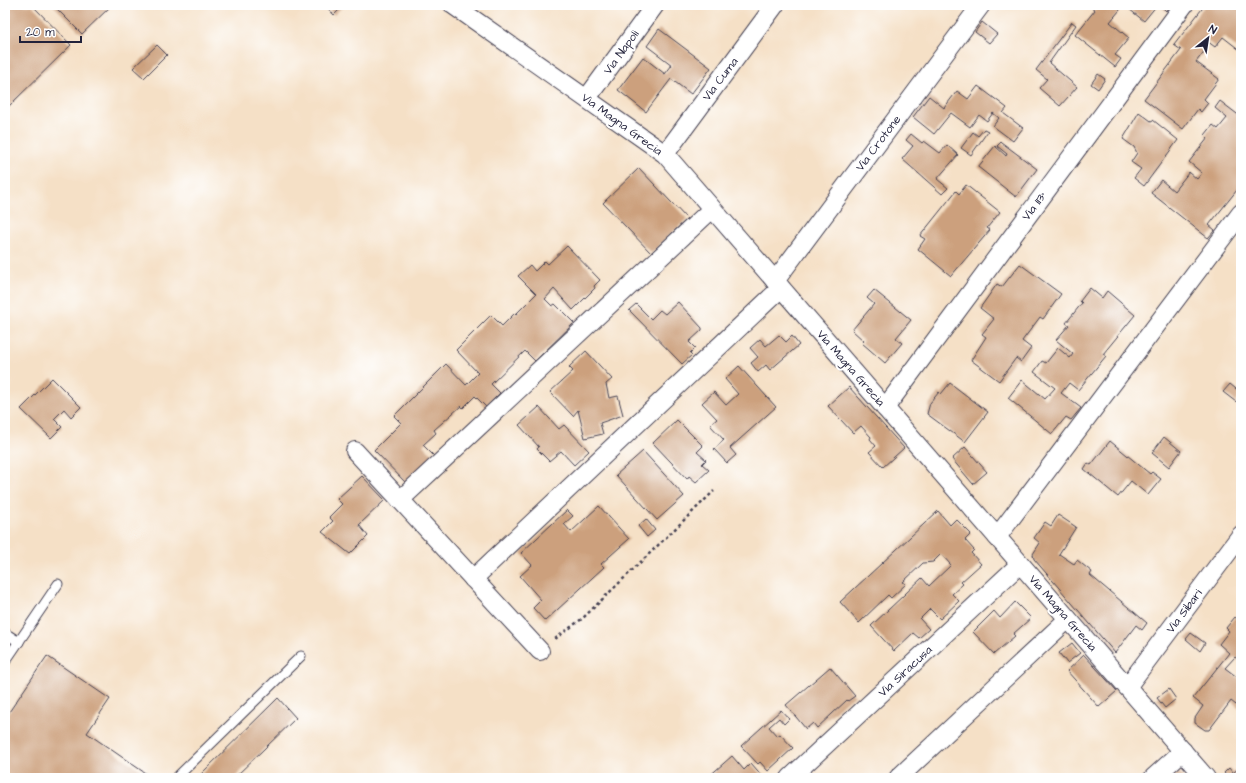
<svg xmlns="http://www.w3.org/2000/svg" width="1246" height="783" viewBox="0 0 1246 783" font-family="'Architects Daughter',sans-serif">
  <style>
    .building { fill: #cca07d }
    .lines { fill: none; stroke-linecap: round; stroke-linejoin: round }
    .service-casing { stroke: #423e50; stroke-width: 11 }
    .minor-casing { stroke: #423e50; stroke-width: 20 }
    .path { stroke: #423e50; stroke-width: 2.5; stroke-dasharray: 3 3; stroke-linecap: butt }
    .service { stroke: #fff; stroke-width: 9 }
    .minor { stroke: #fff; stroke-width: 18 }
    .labels { text-anchor: middle; stroke-width: 4; stroke-linejoin: round; paint-order: stroke }
    .street-label { font-size: 12px; fill: #22223b; stroke: #fff }
  </style>
  <rect width="100%" height="100%" fill="#fff"/>
  <filter id="ink" filterUnits="userSpaceOnUse"><feTurbulence type="fractalNoise" baseFrequency=".025" numOctaves="2"/><feDisplacementMap in="SourceGraphic" scale="8" xChannelSelector="R" yChannelSelector="G"/><feConvolveMatrix kernelMatrix="1 2 1 2 8 2 1 2 1" color-interpolation-filters="sRGB"/></filter>
  <filter id="wash" filterUnits="userSpaceOnUse"><feTurbulence type="fractalNoise" baseFrequency=".012" numOctaves="4" result="noise"/><feDisplacementMap in="SourceGraphic" scale="16" xChannelSelector="R" yChannelSelector="G"/><feGaussianBlur stdDeviation="0.9" result="paint"/><feColorMatrix in="noise" values="0 0 0 0 0 0 0 0 0 0 0 0 0 0 0 0 0 1.4 0 .05"/><feComposite in="paint" operator="in"/></filter>
  <g filter="url(#wash)">
    <rect width="100%" height="100%" fill="#f5e0c6"/>
    <g id="blocks">
      <g class="building">
        <polygon points="9,5 32,5 71,45 5,110 5,9"/>
        <polygon points="53,5 112,5 82,34"/>
        <polygon points="325,5 344,5 334,15"/>
        <polygon points="1089,5 1124,5 1110,22 1129,38 1115,55 1121,59 1115,67 1075,35 1095,10"/>
        <polygon points="1124,5 1157,5 1144,21"/>
        <polygon points="1160,5 1171,5 1166,11"/>
        <polygon points="1205,5 1241,5 1241,51 1223,37 1215,47 1207,41 1202,46 1206,49 1196,62 1219,79 1204,99 1208,103 1201,112 1198,109 1183,129 1144,99 1181,50 1174,45"/>
        <polygon points="982,22 997,34 989,43 975,32"/>
        <polygon points="1072,22 1076,25 1049,63 1077,87 1060,106 1039,88 1047,79 1036,70"/>
        <polygon points="659,29 711,68 691,94 671,79 646,112 618,90 643,57 665,74 672,65 647,46"/>
        <polygon points="157,45 167,55 144,78 133,68"/>
        <polygon points="1098,74 1105,79 1098,89 1091,84"/>
        <polygon points="978,86 1007,108 1003,113 1023,128 1013,141 993,126 999,118 993,113 987,121 979,115 970,127 951,113 934,134 913,117 929,96 944,108 957,91 968,99"/>
        <polygon points="1220,101 1241,117 1241,185 1209,225 1215,230 1208,238 1151,193 1161,180 1174,191 1189,172 1197,179 1202,173 1189,162 1208,138 1205,135 1213,125 1218,129 1227,118 1215,108"/>
        <polygon points="1139,112 1151,121 1153,120 1178,140 1144,186 1134,178 1141,169 1131,162 1137,153 1134,147 1123,139"/>
        <polygon points="984,129 988,131 971,155 961,148 973,132 978,136"/>
        <polygon points="911,134 922,143 924,141 940,153 947,145 958,155 937,179 948,188 942,194 902,159 913,146 906,140"/>
        <polygon points="1001,142 1037,169 1016,197 978,167 995,146 1006,156 1007,154 997,146"/>
        <polygon points="639,168 687,219 651,253 603,203"/>
        <polygon points="966,185 1000,212 987,228 990,230 951,276 918,249 925,239 920,236 956,191 959,194"/>
        <polygon points="567,246 600,280 594,286 595,288 573,310 554,289 545,299 552,306 555,304 574,323 535,361 525,351 491,384 500,393 486,407 475,396 463,408 461,406 434,430 436,433 423,445 434,456 406,483 374,450 401,423 394,416 446,364 466,385 478,373 456,350 491,315 502,326 515,313 516,314 536,294 518,276 530,265 535,271 545,261 548,264"/>
        <polygon points="1020,264 1061,294 1043,319 1040,317 1022,341 1031,348 1021,362 1016,358 999,381 971,360 986,337 982,334 994,319 980,308 997,284 1002,287"/>
        <polygon points="1090,288 1102,298 1107,291 1135,315 1103,354 1106,356 1078,390 1069,383 1061,393 1081,408 1071,420 1066,417 1052,434 1008,398 1022,380 1045,399 1055,388 1034,372 1042,361 1046,363 1058,348 1070,358 1073,354 1056,340 1069,325 1066,323 1082,303 1080,301"/>
        <polygon points="874,290 911,320 896,338 902,343 885,363 862,343 864,341 852,330 874,304 867,298"/>
        <polygon points="678,302 702,328 702,330 689,342 695,348 690,353 692,355 682,364 629,310 636,304 651,319 660,310 665,314"/>
        <polygon points="779,335 786,342 792,336 799,345 770,370 766,365 758,372 751,363 758,357 750,348 760,339 766,346"/>
        <polygon points="586,351 612,379 606,384 609,398 618,396 623,415 600,423 603,434 585,438 578,410 573,416 550,392 573,371 569,367"/>
        <polygon points="739,366 776,407 730,448 736,455 727,463 714,449 724,440 710,425 717,419 702,403 714,392 726,405 738,394 725,379"/>
        <polygon points="52,378 81,407 71,417 64,409 54,419 62,427 51,438 21,409"/>
        <polygon points="950,383 988,412 965,442 927,414 930,403 939,392 941,394"/>
        <polygon points="1230,384 1241,393 1236,402 1223,392"/>
        <polygon points="849,387 904,448 883,467 869,452 876,446 870,439 871,437 861,426 853,433 828,406"/>
        <polygon points="539,407 559,429 564,425 589,451 574,465 561,451 549,461 537,449 539,447 519,425"/>
        <polygon points="677,420 703,446 697,452 706,460 702,464 709,470 696,482 689,476 687,479 653,443"/>
        <polygon points="1164,437 1181,451 1169,467 1152,453"/>
        <polygon points="1110,441 1150,474 1152,472 1161,479 1148,495 1131,481 1118,497 1084,469 1088,463 1091,465"/>
        <polygon points="965,447 987,472 973,484 952,459"/>
        <polygon points="643,451 684,496 657,520 616,475"/>
        <polygon points="362,476 385,500 359,525 368,536 350,554 322,532 333,521 329,517 342,504 337,499"/>
        <polygon points="599,506 629,539 601,564 604,567 545,621 533,608 541,600 520,576 532,565 521,553 567,510 573,516 564,524 571,532"/>
        <polygon points="938,511 950,525 956,519 971,534 965,540 974,550 971,553 981,564 961,582 963,584 952,594 959,601 940,619 930,609 920,619 929,629 919,638 913,633 894,651 871,626 922,578 929,586 951,565 941,554 933,562 923,563 903,582 906,584 891,598 888,595 859,623 840,602"/>
        <polygon points="1058,515 1076,527 1059,554 1074,564 1077,560 1092,572 1090,575 1147,623 1142,630 1136,625 1115,653 1034,559 1033,554 1040,543 1034,538 1045,522 1051,526"/>
        <polygon points="646,519 655,530 647,537 638,526"/>
        <polygon points="1015,602 1031,618 1013,634 1015,636 994,654 973,632 994,611 1000,618"/>
        <polygon points="1235,617 1241,621 1241,662 1235,657 1225,668 1241,680 1241,709 1231,701 1209,730 1205,730 1195,723 1195,718 1203,706 1193,698 1229,653 1219,644 1229,631 1226,628"/>
        <polygon points="1191,633 1205,643 1200,651 1186,639"/>
        <polygon points="1072,643 1080,653 1067,663 1059,653"/>
        <polygon points="1084,655 1117,691 1099,707 1067,671"/>
        <polygon points="47,656 110,699 87,733 148,775 145,778 5,778 5,718"/>
        <polygon points="830,667 855,696 848,701 847,700 817,728 813,723 806,729 786,705"/>
        <polygon points="1169,689 1176,699 1165,708 1157,698"/>
        <polygon points="278,698 296,718 234,778 197,778"/>
        <polygon points="781,710 789,719 784,724 779,718 769,727 777,736 780,734 793,748 768,771 760,762 758,764 741,746"/>
        <polygon points="732,756 744,770 751,763 764,778 707,778"/>
        <polygon points="1241,766 1241,776 1239,778 1229,778 1224,773 1229,768 1233,773"/>
        <polygon points="1179,772 1184,778 1172,778"/>
      </g>
    </g>
  </g>
  <g filter="url(#ink)">
    <use href="#blocks" fill-opacity="0" stroke="#423e50" stroke-width="1"/>
    <g class="lines">
      <g class="service-casing">
        <g id="service">
          <polyline points="5,633 19,642"/>
          <polyline points="5,662 58,584"/>
          <polyline points="176,778 301,656"/>
        </g>
      </g>
      <g class="minor-casing">
        <g id="minor">
          <polyline points="453,5 665,154 1206,778"/>
          <polyline points="587,98 655,5"/>
          <polyline points="665,154 775,5"/>
          <polyline points="775,281 981,5"/>
          <polyline points="885,408 1184,5"/>
          <polyline points="355,451 540,651"/>
          <polyline points="400,500 712,209"/>
          <polyline points="997,537 1241,213"/>
          <polyline points="473,579 781,288"/>
          <polyline points="1127,687 1241,535"/>
          <polyline points="790,778 1020,564"/>
          <polyline points="898,778 1068,619"/>
          <polyline points="1153,778 1183,751"/>
        </g>
      </g>
      <polyline class="path" points="555,639 583,618 714,491"/>
      <use href="#service" class="service"/>
      <use href="#minor" class="minor"/>
    </g>
  </g>
  <g class="labels">
    <g class="street-label">
      <text transform="translate(621 52) rotate(-54)" y="4">Via Napoli</text>
      <text transform="translate(720 79) rotate(-53)" y="4">Via Cuma</text>
      <text transform="translate(622 124) rotate(36)" y="4">Via Magna Grecia</text>
      <text transform="translate(878 143) rotate(-53)" y="4">Via Crotone</text>
      <text transform="translate(1034 206) rotate(-53)" y="4">Via 113°</text>
      <text transform="translate(851 368) rotate(49)" y="4">Via Magna Grecia</text>
      <text transform="translate(1184 611) rotate(-53)" y="4">Via Sibari</text>
      <text transform="translate(1063 613) rotate(49)" y="4">Via Magna Grecia</text>
      <text transform="translate(905 671) rotate(-43)" y="4">Via Siracusa</text>
    </g>
  </g>
  <rect width="1246" height="783" fill="none" stroke="#fff" stroke-width="20"/>
  <g transform="translate(1208 38) rotate(30)" stroke="#ffffff" stroke-width="3" paint-order="stroke">
  <path d="M0-3L7 15L0 10L-7 15Z" fill="#22223b"/>
  <text y="-6" font-size="11" font-weight="bold" text-anchor="middle" fill="#22223b">N</text>
  </g>
  <path d="M20 36v6h61v-6" fill="none" stroke="#22223b" stroke-width="2"/>
  <text x="26" y="36" font-size="12" fill="#22223b" stroke="#ffffff" stroke-width="3" paint-order="stroke">20 m</text>
</svg>
